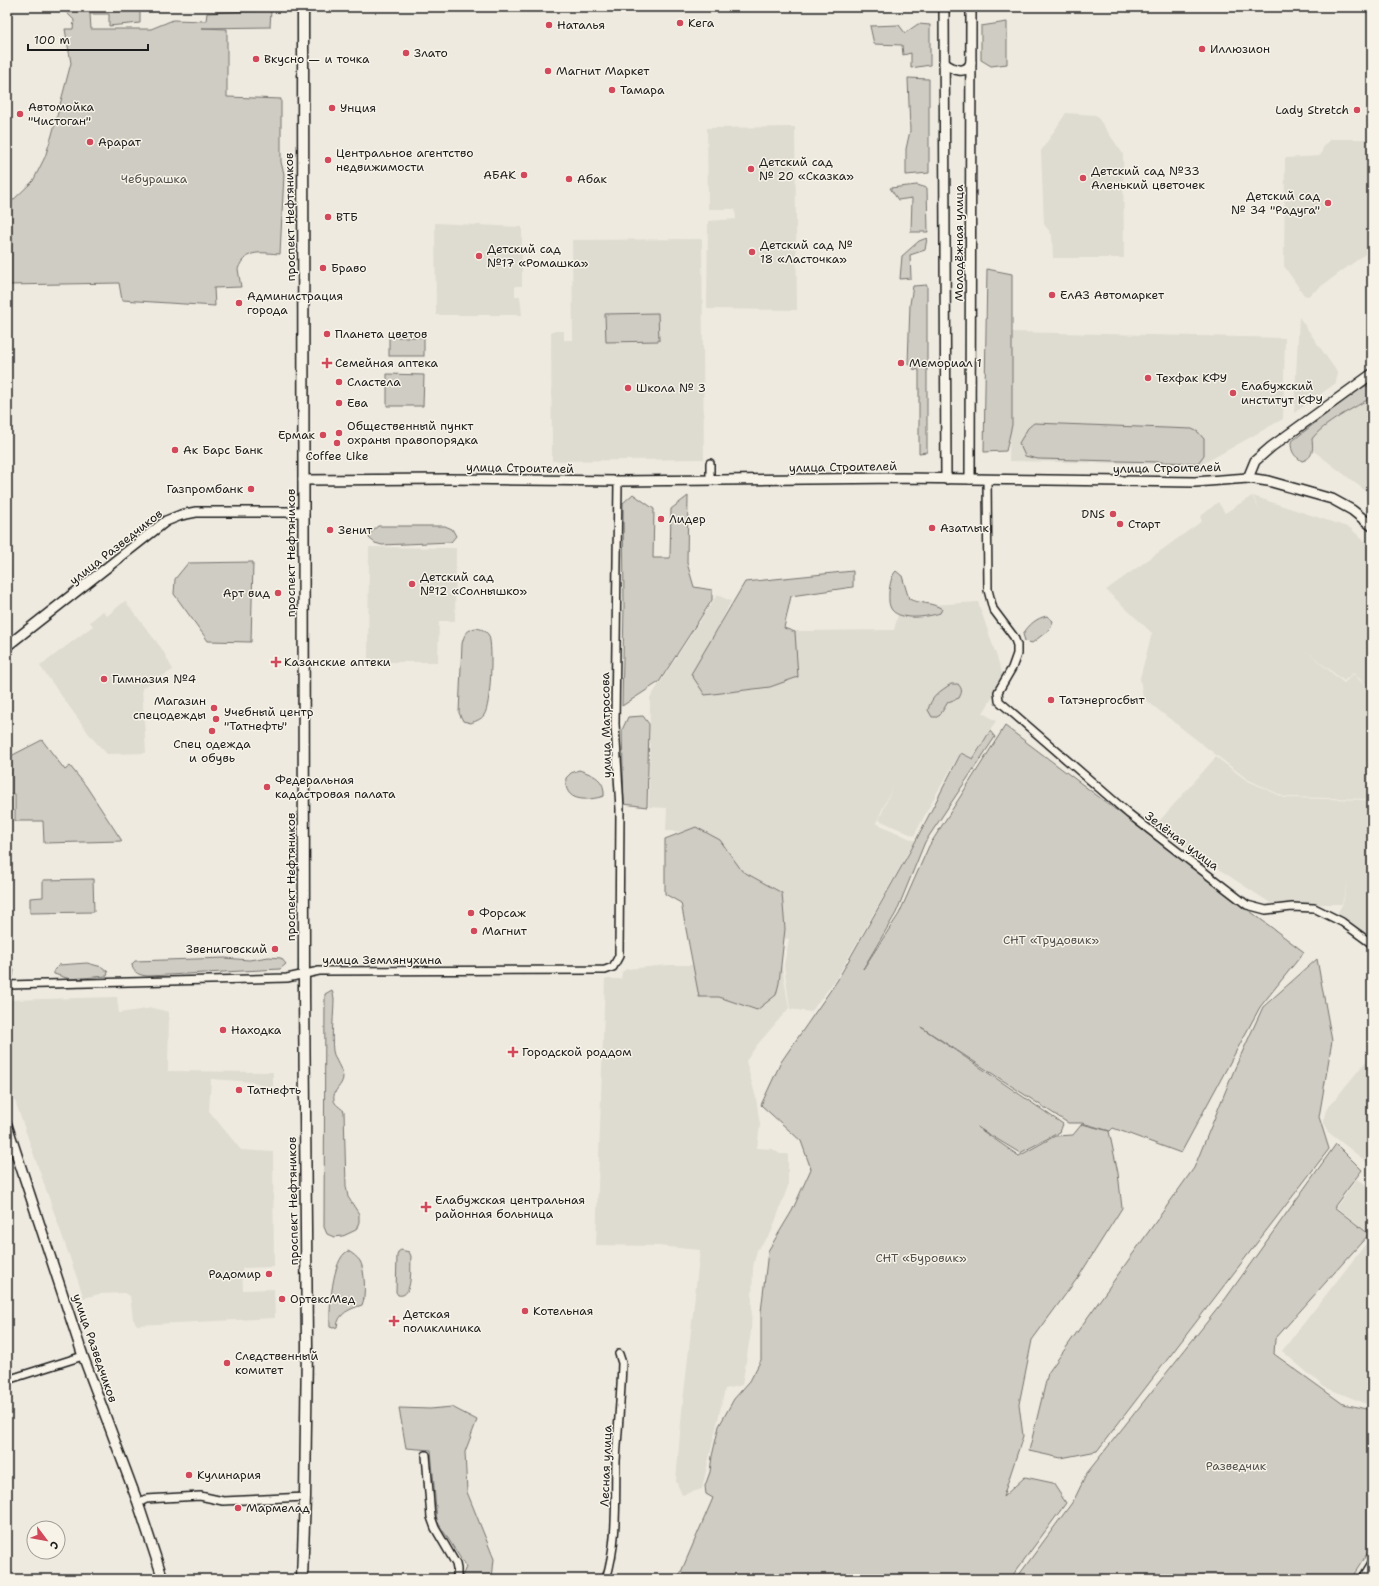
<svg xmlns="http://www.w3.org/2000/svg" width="1379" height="1586" viewBox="0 0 1379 1586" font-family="'Shantell Sans',sans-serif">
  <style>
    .built { fill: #dedbd1 }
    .green { fill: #cfccc3; stroke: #767470 }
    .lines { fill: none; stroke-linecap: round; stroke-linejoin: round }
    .minor-casing { stroke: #1c1c1c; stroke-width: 10 }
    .tertiary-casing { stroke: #1c1c1c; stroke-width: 12 }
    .secondary-casing { stroke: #1c1c1c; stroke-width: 13 }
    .minor { stroke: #f7f3e8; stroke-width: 7 }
    .tertiary { stroke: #f7f3e8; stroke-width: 9 }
    .secondary { stroke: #f7f3e8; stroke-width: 10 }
    .poi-dot { fill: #d1495b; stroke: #f7f3e8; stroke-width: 1.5 }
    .labels { text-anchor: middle; stroke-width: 3; stroke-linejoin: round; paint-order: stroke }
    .poi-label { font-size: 12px; fill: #1c1c1c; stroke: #f7f3e8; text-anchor: start }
    .park-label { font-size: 12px; fill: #52514e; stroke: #f7f3e8 }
    .street-label { font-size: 12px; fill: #1c1c1c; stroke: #f7f3e8 }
  </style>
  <rect width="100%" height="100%" fill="#eeeae0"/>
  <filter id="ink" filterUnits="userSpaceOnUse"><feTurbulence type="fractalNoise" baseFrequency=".025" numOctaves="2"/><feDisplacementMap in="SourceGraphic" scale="8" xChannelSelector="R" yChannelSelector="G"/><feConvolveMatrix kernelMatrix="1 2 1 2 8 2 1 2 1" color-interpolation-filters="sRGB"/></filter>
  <g filter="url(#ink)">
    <g class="built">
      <polygon points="1066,113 1096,115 1123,154 1124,258 1053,258 1052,235 1044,224 1041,151"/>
      <polygon points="795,127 797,310 707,309 708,221 736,219 735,209 708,209 707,128"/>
      <polygon points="1330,139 1372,139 1372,249 1308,296 1304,295 1284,266 1285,158 1320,156 1323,148"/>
      <polygon points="435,223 522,227 522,286 515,286 515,296 520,296 522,315 436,315"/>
      <polygon points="702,239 704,459 552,461 551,331 564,331 564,340 573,340 572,240"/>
      <polygon points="1299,317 1337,372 1336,383 1294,413"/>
      <polygon points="1012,332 1285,338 1283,419 1201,465 1009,461"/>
      <polygon points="1372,389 1372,496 1301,441"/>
      <polygon points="1252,496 1260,511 1253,496 1350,528 1372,548 1372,690 1353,673 1344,681 1306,651 1344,683 1353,674 1372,692 1372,799 1285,797 1247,779 1143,698 1140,678 1152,633 1106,590 1202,521 1200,517 1218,502 1225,513"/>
      <polygon points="369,547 456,548 455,621 439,621 438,662 368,662"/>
      <polygon points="717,595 731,601 711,642 723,632 894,630 900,607 978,602 1004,678 983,713 996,721 972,758 961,752 935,796 914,836 879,820 893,786 876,823 915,841 836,979 811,1012 790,1009 784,965 789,939 772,936 687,832 666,831 667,808 649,807 650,698"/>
      <polygon points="125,601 162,649 173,670 142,688 146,753 107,754 92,738 40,666 93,626 90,622 103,611 107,616"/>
      <polygon points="1216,757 1246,780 1285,798 1372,800 1372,940 1337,914 1343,903 1348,880 1367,853 1348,880 1342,904 1272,904 1154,827"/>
      <polygon points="669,965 693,965 713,968 782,966 789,1008 757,1045 746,1061 756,1098 760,1125 757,1148 772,1149 780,1154 788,1154 788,1186 771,1233 757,1250 753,1267 751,1332 742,1385 725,1389 702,1489 682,1495 676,1481 682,1411 700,1250 658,1246 596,1245 605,979 621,979 622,972 627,969"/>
      <polygon points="117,997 119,1013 153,1008 169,1012 168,1071 273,1072 273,1087 265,1087 254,1082 211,1079 209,1111 241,1150 273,1152 274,1267 242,1268 243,1290 274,1289 275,1318 137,1325 133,1319 130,1296 124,1293 99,1294 84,1298 7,1078 7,1000"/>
      <polygon points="1372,1054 1372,1166 1328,1132 1325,1127 1323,1121 1326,1110"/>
      <polygon points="1357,1179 1370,1189 1372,1187 1372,1235 1336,1207"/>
      <polygon points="1372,1236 1372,1406 1324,1387 1282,1351"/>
    </g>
    <g class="green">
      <path d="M67 7H140V23L109 26V14H90L91 29H151L173 20 206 21 207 13 271 10 270 27 202 28 227 29V97L281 99V162L284 174 280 254C262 253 246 248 238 269L241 287 214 288 215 306 122 300 119 283 7 285 9 204 33 181 45 157 52 135 71 63 65 29H73L74 20 66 12Z"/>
      <polygon points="1007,22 1007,64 991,66 981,60 981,26"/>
      <polygon points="918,24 930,25 930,65 911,68 911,53 903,55 902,45 874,44 870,26 899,25 905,33"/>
      <polygon points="908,78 929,79 929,173 906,175 906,149 910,131"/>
      <polygon points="917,185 927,188 928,232 911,232 912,198 898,200 890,188"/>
      <polygon points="927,238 925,250 910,255 911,278 900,279 902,256 919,241"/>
      <polygon points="987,269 1012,274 1012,425 1006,451 984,452"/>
      <polygon points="927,285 927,452 919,453 919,370 913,369 913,367 908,364 910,304 913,286"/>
      <polygon points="658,313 659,341 606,342 605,314"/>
      <rect x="389" y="337" width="35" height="19"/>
      <polygon points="387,374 424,375 423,406 387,406"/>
      <path d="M1365 386H1372V397C1356 407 1322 424 1312 439 1313 448 1314 458 1302 461 1294 456 1291 452 1291 442L1358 389Z"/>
      <polygon points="1034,423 1192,429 1198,432 1204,439 1204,455 1198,463 1038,459 1025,456 1019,443 1028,428"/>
      <polygon points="633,494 654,509 653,558 670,558 671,509 688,496 687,563 694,587 712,590 712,600 659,682 622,706 624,607 623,503"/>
      <polygon points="7,500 11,602 7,606"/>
      <polygon points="378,526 445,526 452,529 456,536 451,542 382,545 375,543 369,538 372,531"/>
      <polygon points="253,562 251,642 208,641 174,594 175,579 188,563"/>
      <polygon points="853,571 853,587 791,596 784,628 795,632 798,677 770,687 705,695 691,674 745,582"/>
      <path d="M896 571 902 576 909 599C920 604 932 602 942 609L940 613C928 617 901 621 892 610 888 605 889 597 889 592 890 585 891 576 896 571Z"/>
      <path d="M1047 616 1053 621 1050 629 1032 643 1025 641 1023 634C1029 625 1036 618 1047 616Z"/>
      <path d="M476 628C481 629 486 630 489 636 493 647 491 706 484 715 481 720 475 721 471 723L463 721 459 713 462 644C464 634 467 630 476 628Z"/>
      <path d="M951 684H958C963 690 962 692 959 698L948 702 940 715 937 717H932L928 710C931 697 940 691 951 684Z"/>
      <polygon points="643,716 649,724 647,807 624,804 622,730 628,717"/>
      <polygon points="1005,726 1304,952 1260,1007 1181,1153 1113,1128 1110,1131 1082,1123 1068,1123 921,1027 1063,1124 1060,1132 1020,1153 977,1127 1019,1156 1055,1136 1073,1135 1082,1124 1109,1131 1118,1173 1122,1208 1079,1276 1032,1340 1019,1404 1023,1436 1003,1497 1025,1477 1053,1483 1066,1503 1010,1579 678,1579 713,1498 706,1494 705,1486 710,1472 712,1456 719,1426 734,1399 750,1381 761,1360 761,1312 768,1251 792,1211 811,1169 801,1141 761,1105 781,1062 837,981 912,848 961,753 973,759 990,731 995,737 925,842 896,913 863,969 899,914 929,846"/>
      <polygon points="42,740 65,770 70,766 86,786 122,841 44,843 43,821 15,821 15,794 7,794 7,758"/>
      <path d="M579 770C594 775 605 779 604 796 588 801 563 803 566 778L571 773Z"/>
      <polygon points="696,827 720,840 742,871 782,893 785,929 779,983 776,995 757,1010 719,997 699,997 681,903 665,894 665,839"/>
      <polygon points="93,879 94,912 30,913 30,898 43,897 43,880"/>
      <path d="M269 957 281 958 286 964 280 969 149 976C141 976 132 973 132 964L135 961 225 958 249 960Z"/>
      <polygon points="1317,959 1332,1041 1319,1117 1329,1149 1097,1451 1061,1458 1029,1451 1048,1373 1194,1168 1235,1068 1263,1007"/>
      <polygon points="87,963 102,967 108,972 107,976 70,979 54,974 54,970 59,965"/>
      <polygon points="7,965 14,970 13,977 7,979"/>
      <path d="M332 990 334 998C334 1014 331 1035 333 1051 335 1061 342 1068 343 1077 343 1086 332 1090 334 1100 334 1104 341 1108 344 1111L346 1186 348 1197 359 1214V1222L356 1230 343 1236 334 1237 327 1234 324 1227 325 994Z"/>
      <path d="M1336 1144 1362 1170 1334 1207 1369 1234 1275 1339 1274 1354 1343 1404C1351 1406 1367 1408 1372 1411V1546L1351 1579H1016L1074 1500 1087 1473 1226 1298Z"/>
      <path d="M401 1250 409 1252 411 1256C410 1265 414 1299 398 1295L396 1292 397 1256 398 1252Z"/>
      <path d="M348 1251C352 1253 357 1257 360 1261 365 1269 366 1297 362 1305 350 1309 338 1313 337 1327L333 1328 330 1327C329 1310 332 1258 348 1251Z"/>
      <polygon points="452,1407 477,1420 465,1452 467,1492 494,1559 492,1579 461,1579 466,1567 437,1521 431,1450 406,1448 399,1408 430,1409"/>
    </g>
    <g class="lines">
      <g class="minor-casing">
        <g id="minor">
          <polyline points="710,463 710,480"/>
          <polyline points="987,479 988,590 993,609 1014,637 1017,645 1017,654 1012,668 998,692 999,701 1129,814 1247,905 1266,910 1292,907 1314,908 1342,922 1372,944"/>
          <polyline points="7,985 287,978 319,971 605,970 613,967 619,956 620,809 615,724 618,481"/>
          <polyline points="7,1380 83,1356"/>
          <polyline points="426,1455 431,1517 435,1528 456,1564 457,1569 457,1579"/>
          <polyline points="138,1503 146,1499 200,1496 223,1501 305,1497"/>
          <path d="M606 1579C618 1541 615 1501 616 1461 618 1428 621 1396 622 1363L619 1354"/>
        </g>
      </g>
      <g class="tertiary-casing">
        <g id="tertiary">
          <polyline points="944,7 946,479"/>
          <path d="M944 63C952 69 967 76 971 62"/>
          <polyline points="1248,478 1255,461 1271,447 1372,374"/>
          <polyline points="970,479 971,7"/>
          <polyline points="303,480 449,479 618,481 903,478 1195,482 1248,478 1268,481 1332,499 1352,510 1372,526"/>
          <polyline points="7,646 166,521 181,515 196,512 304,512"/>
          <polyline points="7,1125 83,1356 138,1503 163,1579"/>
          <polyline points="1363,1579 1372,1564"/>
        </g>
      </g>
      <g class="secondary-casing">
        <polyline id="secondary" points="302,1579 305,1497 307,1346 304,993 303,7"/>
      </g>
      <use href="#minor" class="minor"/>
      <use href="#tertiary" class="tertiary"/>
      <use href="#secondary" class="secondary"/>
    </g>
  </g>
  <g class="poi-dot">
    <circle cx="680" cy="23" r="4"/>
    <circle cx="549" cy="25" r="4"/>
    <circle cx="1202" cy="49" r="4"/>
    <circle cx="406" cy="53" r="4"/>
    <circle cx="256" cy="59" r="4"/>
    <circle cx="548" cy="71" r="4"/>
    <circle cx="612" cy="90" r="4"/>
    <circle cx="332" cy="108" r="4"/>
    <circle cx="1357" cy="110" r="4"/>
    <circle cx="20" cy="114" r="4"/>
    <circle cx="90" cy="142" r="4"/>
    <circle cx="328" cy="160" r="4"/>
    <circle cx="751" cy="169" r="4"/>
    <circle cx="524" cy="175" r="4"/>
    <circle cx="1083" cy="178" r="4"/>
    <circle cx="569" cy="179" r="4"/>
    <circle cx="1328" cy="203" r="4"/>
    <circle cx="328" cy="217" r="4"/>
    <circle cx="752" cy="252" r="4"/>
    <circle cx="479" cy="256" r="4"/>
    <circle cx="323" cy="268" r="4"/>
    <circle cx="1052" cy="295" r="4"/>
    <circle cx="239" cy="303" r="4"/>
    <circle cx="327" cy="334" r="4"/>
    <path d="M325 357h4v4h4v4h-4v4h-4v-4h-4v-4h4z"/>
    <circle cx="901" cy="363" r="4"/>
    <circle cx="1148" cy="378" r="4"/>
    <circle cx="339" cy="382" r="4"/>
    <circle cx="628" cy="388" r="4"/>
    <circle cx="1233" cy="393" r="4"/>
    <circle cx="339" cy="403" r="4"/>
    <circle cx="339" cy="433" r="4"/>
    <circle cx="323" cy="435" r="4"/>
    <circle cx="337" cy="443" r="4"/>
    <circle cx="175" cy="450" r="4"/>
    <circle cx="251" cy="489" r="4"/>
    <circle cx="1113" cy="514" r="4"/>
    <circle cx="661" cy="519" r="4"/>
    <circle cx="1120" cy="524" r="4"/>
    <circle cx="932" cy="528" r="4"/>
    <circle cx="330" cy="530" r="4"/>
    <circle cx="412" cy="584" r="4"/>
    <circle cx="278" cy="593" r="4"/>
    <path d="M274 656h4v4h4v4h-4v4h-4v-4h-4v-4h4z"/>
    <circle cx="104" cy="679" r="4"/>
    <circle cx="1051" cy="700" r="4"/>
    <circle cx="214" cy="708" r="4"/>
    <circle cx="216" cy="719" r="4"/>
    <circle cx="212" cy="731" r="4"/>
    <circle cx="267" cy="787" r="4"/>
    <circle cx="471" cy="913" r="4"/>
    <circle cx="474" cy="931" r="4"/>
    <circle cx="275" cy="949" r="4"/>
    <circle cx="223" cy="1030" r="4"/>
    <path d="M511 1046h4v4h4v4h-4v4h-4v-4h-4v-4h4z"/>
    <circle cx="239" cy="1090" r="4"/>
    <path d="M424 1201h4v4h4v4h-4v4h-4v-4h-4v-4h4z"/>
    <circle cx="269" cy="1274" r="4"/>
    <circle cx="282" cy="1299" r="4"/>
    <circle cx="525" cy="1311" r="4"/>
    <path d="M392 1315h4v4h4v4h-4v4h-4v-4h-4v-4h4z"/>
    <circle cx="227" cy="1363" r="4"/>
    <circle cx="189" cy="1475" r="4"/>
    <circle cx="238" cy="1508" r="4"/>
  </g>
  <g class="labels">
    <g class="poi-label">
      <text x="688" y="27">Кега</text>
      <text x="557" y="29">Наталья</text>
      <text x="1210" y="53">Иллюзион</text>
      <text x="414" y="57">Злато</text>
      <text x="264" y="63">Вкусно — и точка</text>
      <text x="556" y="75">Магнит Маркет</text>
      <text x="620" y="94">Тамара</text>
      <text x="28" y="111">Автомойка<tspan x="28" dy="14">"Чистоган"</tspan></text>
      <text x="340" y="112">Унция</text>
      <text x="1349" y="114" text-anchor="end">Lady Stretch</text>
      <text x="98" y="146">Арарат</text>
      <text x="336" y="157">Центральное агентство<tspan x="336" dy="14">недвижимости</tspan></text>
      <text x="759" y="166">Детский сад<tspan x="759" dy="14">№ 20 «Сказка»</tspan></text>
      <text x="1091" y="175">Детский сад №33<tspan x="1091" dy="14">Аленький цветочек</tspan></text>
      <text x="516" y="179" text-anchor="end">АБАК</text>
      <text x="577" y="183">Абак</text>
      <text x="1320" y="200" text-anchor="end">Детский сад<tspan x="1320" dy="14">№ 34 "Радуга"</tspan></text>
      <text x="336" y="221">ВТБ</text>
      <text x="760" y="249">Детский сад №<tspan x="760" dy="14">18 «Ласточка»</tspan></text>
      <text x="487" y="253">Детский сад<tspan x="487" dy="14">№17 «Ромашка»</tspan></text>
      <text x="331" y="272">Браво</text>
      <text x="1060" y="299">ЕлАЗ Автомаркет</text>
      <text x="247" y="300">Администрация<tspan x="247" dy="14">города</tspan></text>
      <text x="335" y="338">Планета цветов</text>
      <text x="335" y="367">Семейная аптека</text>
      <text x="909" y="367">Мемориал 1</text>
      <text x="1156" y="382">Техфак КФУ</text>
      <text x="347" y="386">Сластела</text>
      <text x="1241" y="390">Елабужский<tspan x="1241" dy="14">институт КФУ</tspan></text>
      <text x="636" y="392">Школа № 3</text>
      <text x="347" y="407">Ева</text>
      <text x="347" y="430">Общественный пункт<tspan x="347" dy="14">охраны правопорядка</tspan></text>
      <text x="315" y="439" text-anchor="end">Ермак</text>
      <text x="183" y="454">Ак Барс Банк</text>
      <text x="337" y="460" text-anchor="middle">Coffee Like</text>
      <text x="243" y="493" text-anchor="end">Газпромбанк</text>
      <text x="1105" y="518" text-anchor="end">DNS</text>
      <text x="669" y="523">Лидер</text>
      <text x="1128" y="528">Старт</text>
      <text x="940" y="532">Азатлык</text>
      <text x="338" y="534">Зенит</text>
      <text x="420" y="581">Детский сад<tspan x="420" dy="14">№12 «Солнышко»</tspan></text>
      <text x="270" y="597" text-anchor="end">Арт вид</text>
      <text x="284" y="666">Казанские аптеки</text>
      <text x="112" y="683">Гимназия №4</text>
      <text x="1059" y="704">Татэнергосбыт</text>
      <text x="206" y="705" text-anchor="end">Магазин<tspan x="206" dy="14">спецодежды</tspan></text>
      <text x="224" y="716">Учебный центр<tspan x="224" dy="14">"Татнефть"</tspan></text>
      <text x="212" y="748" text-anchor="middle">Спец одежда<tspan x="212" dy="14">и обувь</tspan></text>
      <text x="275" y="784">Федеральная<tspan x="275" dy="14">кадастровая палата</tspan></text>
      <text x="479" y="917">Форсаж</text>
      <text x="482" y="935">Магнит</text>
      <text x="267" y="953" text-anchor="end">Звениговский</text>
      <text x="231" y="1034">Находка</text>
      <text x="522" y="1056">Городской роддом</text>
      <text x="247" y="1094">Татнефть</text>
      <text x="435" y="1204">Елабужская центральная<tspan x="435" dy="14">районная больница</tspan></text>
      <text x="261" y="1278" text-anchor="end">Радомир</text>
      <text x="290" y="1303">ОртексМед</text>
      <text x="533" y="1315">Котельная</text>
      <text x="403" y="1318">Детская<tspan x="403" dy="14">поликлиника</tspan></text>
      <text x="235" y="1360">Следственный<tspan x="235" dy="14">комитет</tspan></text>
      <text x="197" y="1479">Кулинария</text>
      <text x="246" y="1512">Мармелад</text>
    </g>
    <g class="park-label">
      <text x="154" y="183">Чебурашка</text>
      <text x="1051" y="944">СНТ «Трудовик»</text>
      <text x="921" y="1262">СНТ «Буровик»</text>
      <text x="1236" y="1470">Разведчик</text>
    </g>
    <g class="street-label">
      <text transform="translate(290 217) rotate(-91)" y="4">проспект Нефтяников</text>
      <text transform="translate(959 243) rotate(-90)" y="4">Молодёжная улица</text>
      <text transform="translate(843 467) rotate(-1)" y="4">улица Строителей</text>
      <text transform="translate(520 468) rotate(1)" y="4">улица Строителей</text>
      <text transform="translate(1167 468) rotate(-1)" y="4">улица Строителей</text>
      <text transform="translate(116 547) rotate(-38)" y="4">улица Разведчиков</text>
      <text transform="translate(291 553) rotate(-90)" y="4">проспект Нефтяников</text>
      <text transform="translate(606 725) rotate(-91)" y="4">улица Матросова</text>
      <text transform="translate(1182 841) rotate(37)" y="4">Зелёная улица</text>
      <text transform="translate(291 877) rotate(-90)" y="4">проспект Нефтяников</text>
      <text x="382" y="964">улица Землянухина</text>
      <text transform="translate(293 1201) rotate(-91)" y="4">проспект Нефтяников</text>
      <text transform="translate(95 1348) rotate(71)" y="4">улица Разведчиков</text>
      <text transform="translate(606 1466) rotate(-88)" y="4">Лесная улица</text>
    </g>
  </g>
  <rect width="1379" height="1586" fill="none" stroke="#f7f3e8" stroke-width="24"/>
  <rect x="12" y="12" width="1355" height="1562" fill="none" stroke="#1c1c1c" stroke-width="1.5" filter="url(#ink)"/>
  <g transform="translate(46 1540) rotate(122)"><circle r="19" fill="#f7f3e8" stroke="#9f9d96"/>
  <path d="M0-3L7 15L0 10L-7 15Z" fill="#d1495b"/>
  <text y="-6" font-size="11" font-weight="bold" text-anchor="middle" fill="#1c1c1c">С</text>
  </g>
  <path d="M28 44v6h120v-6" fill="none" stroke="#1c1c1c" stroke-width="2"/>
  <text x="34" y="44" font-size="12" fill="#1c1c1c" stroke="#f7f3e8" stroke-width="3" paint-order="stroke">100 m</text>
</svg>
